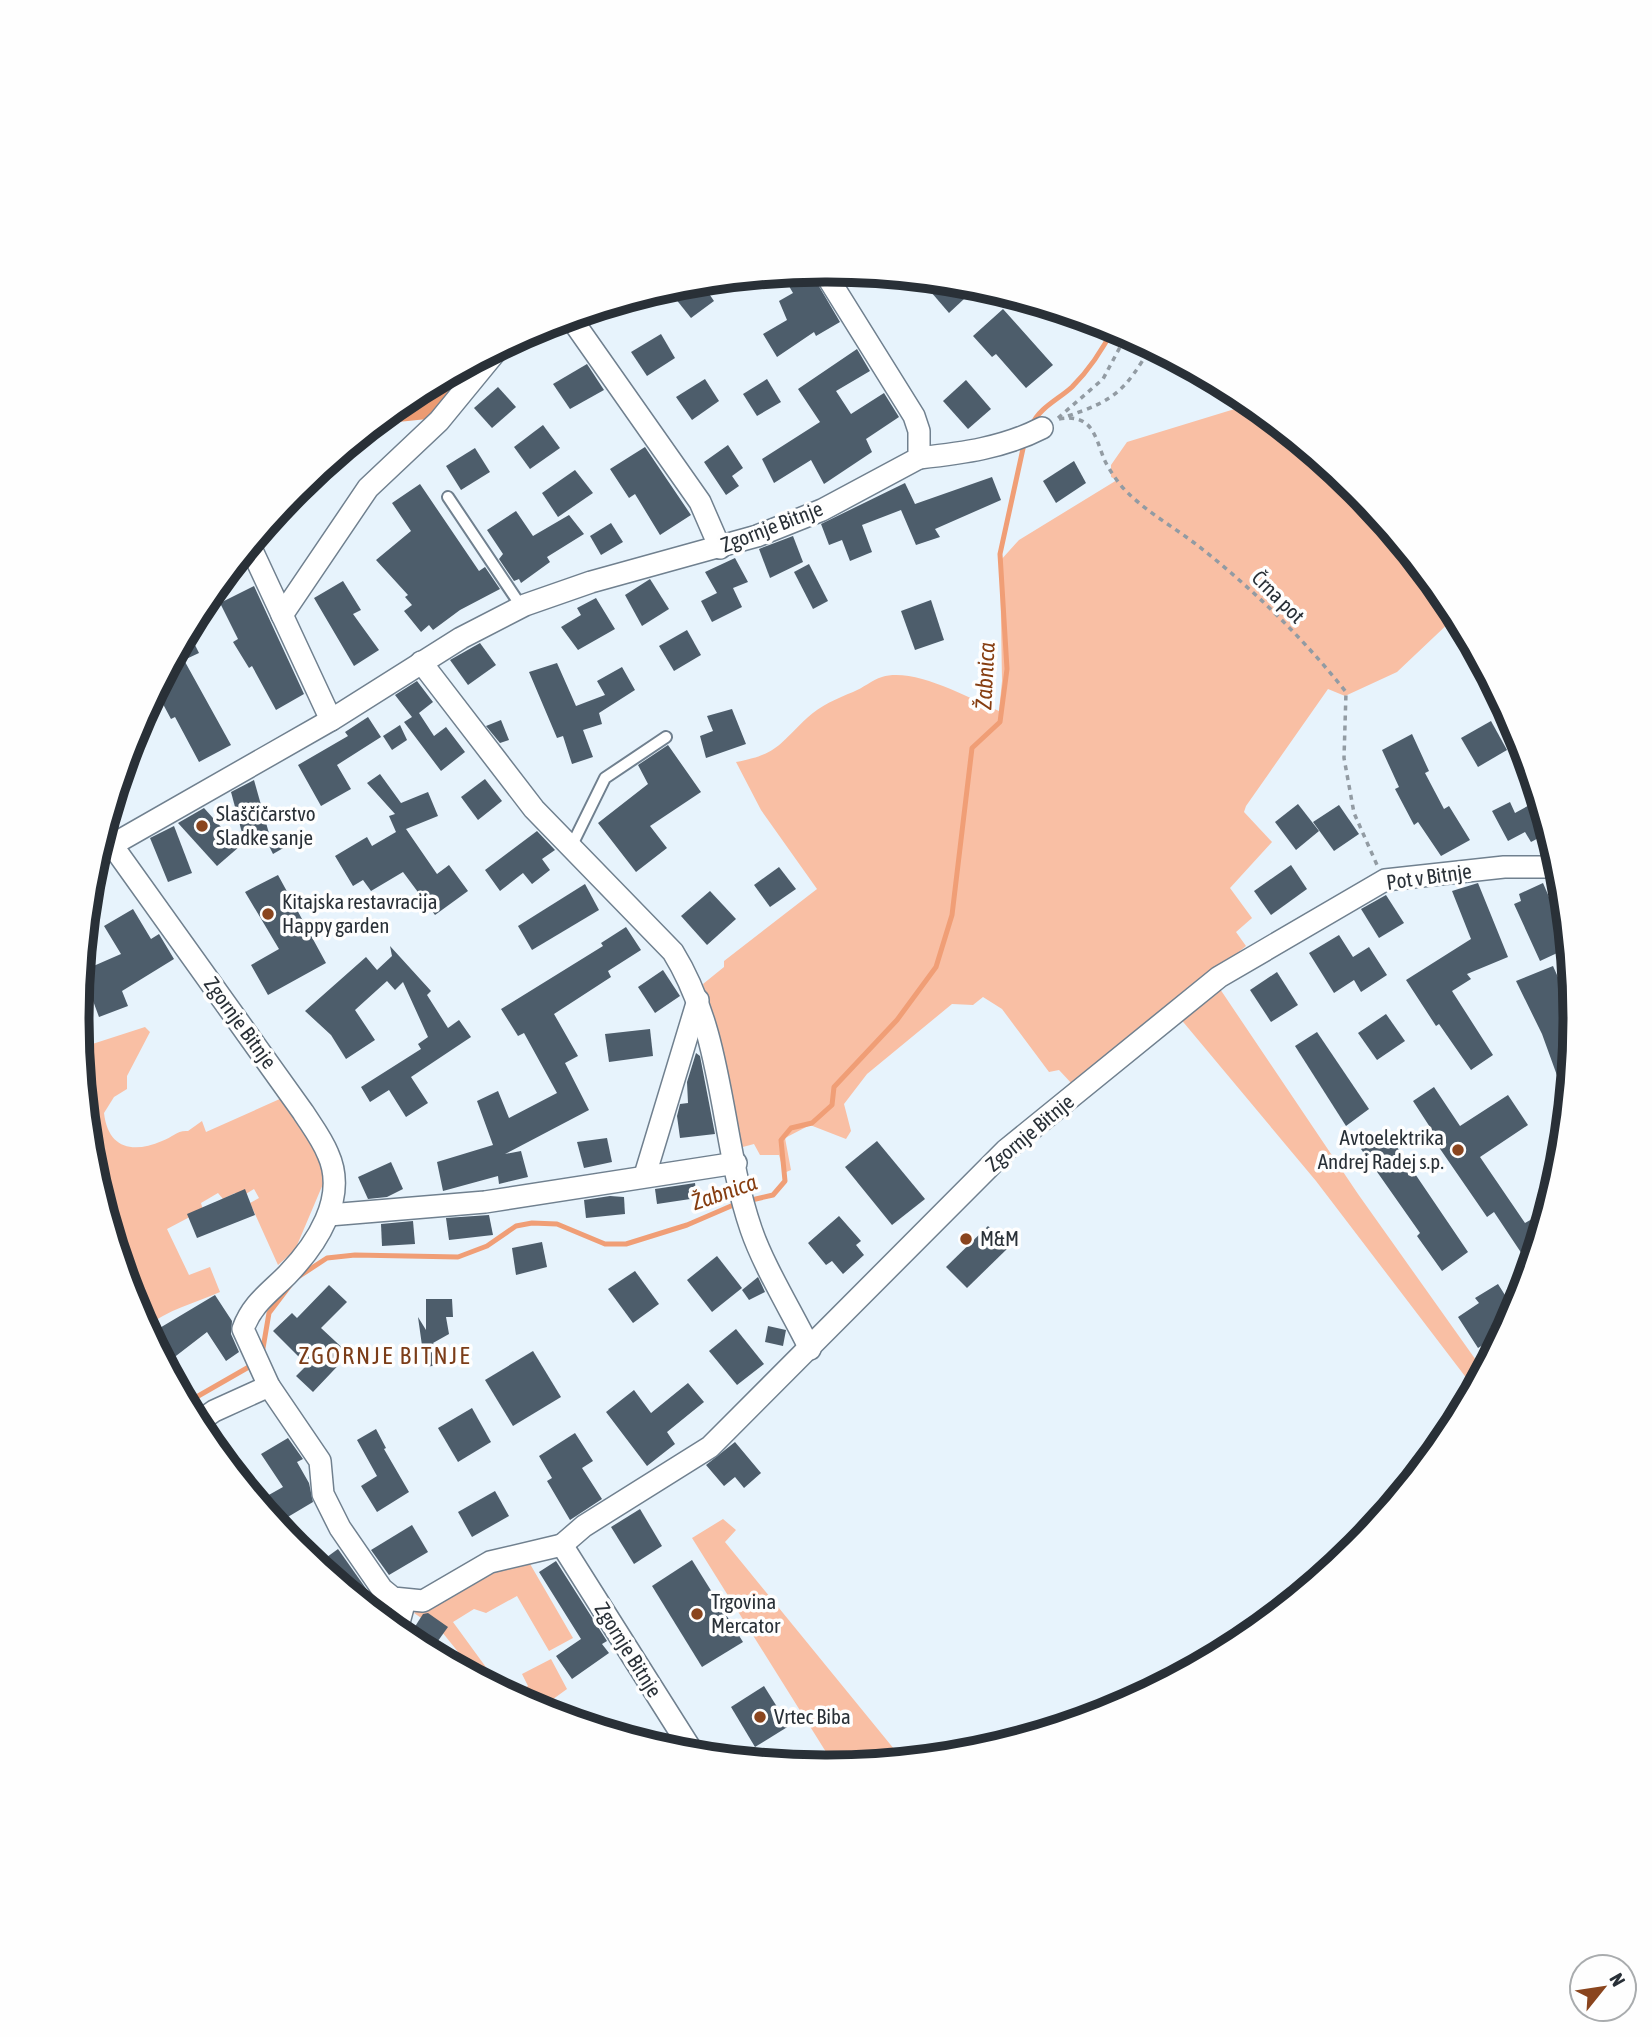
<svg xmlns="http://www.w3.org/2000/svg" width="1652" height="2037" viewBox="0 0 1652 2037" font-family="'Asap Condensed',sans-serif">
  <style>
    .green { fill: #f9bfa4 }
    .forest { fill: #ec9b72 }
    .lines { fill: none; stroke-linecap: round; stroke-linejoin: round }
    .stream { stroke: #f09e76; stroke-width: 5 }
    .building { fill: #4d5d6b }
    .service-casing { stroke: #70808f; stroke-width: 14 }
    .minor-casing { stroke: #70808f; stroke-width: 24 }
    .path { stroke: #929ba3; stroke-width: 3.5; stroke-dasharray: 5 5; stroke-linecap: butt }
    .service { stroke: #fff; stroke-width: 10 }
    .minor { stroke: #fff; stroke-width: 21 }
    .poi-dot { fill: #8a451e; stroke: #fefefe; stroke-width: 2.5 }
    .labels { text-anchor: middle; stroke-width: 7; stroke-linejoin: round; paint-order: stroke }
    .street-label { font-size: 21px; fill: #293037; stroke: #fefefe }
    .poi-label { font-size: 21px; fill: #293037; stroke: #fefefe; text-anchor: start }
    .water-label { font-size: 23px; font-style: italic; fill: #863d10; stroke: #fefefe }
    .quarter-label { font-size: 24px; letter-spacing: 2px; fill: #7b3c18; stroke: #fefefe }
    .rim { fill: none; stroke: #293037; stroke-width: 9 }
  </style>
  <rect width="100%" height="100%" fill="#e7f3fc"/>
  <g class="green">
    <path d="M1251 404 1356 489 1449 603 1453 619 1397 672 1345 696 1328 689 1246 806 1244 812 1272 842 1230 888 1252 918 1236 932 1246 946 1074 1086 1059 1070 1049 1072 1002 1009 983 997 973 1005 952 1004 867 1074 844 1104 851 1131 846 1139 810 1125 785 1138 791 1170 784 1173 779 1155H760L754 1144 739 1148 703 984 724 967V961L817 889 761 810 736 762C778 754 778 745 807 718 821 705 836 699 853 692 863 688 872 680 882 677 914 667 969 698 999 711L1002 681 1000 561 1019 540 1117 480 1111 477V465L1127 442Z"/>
    <polygon points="1218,986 1358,1194 1483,1370 1474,1388 1316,1181 1179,1017"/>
    <path d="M145 1027 150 1032 127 1076V1089L114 1097 104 1113C108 1148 132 1154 162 1141 173 1137 177 1130 188 1131L202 1121 206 1132 282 1098 322 1161 323 1184 295 1250 278 1265 250 1203 259 1198 254 1189 239 1198 235 1193 223 1199 218 1193 201 1203 203 1210 167 1229 189 1275 210 1267 220 1292C195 1303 167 1310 146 1327L134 1305 91 1164 80 1048Z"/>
    <polygon points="723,1519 736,1530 725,1542 903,1760 826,1767 804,1765 826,1752 692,1538"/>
    <polygon points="526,1557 573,1638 549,1651 517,1596 486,1613 474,1609 453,1622 504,1692 480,1679 442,1632 414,1613 467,1579"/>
    <polygon points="551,1659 567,1689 538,1710 511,1695 528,1686 522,1674"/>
  </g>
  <polygon class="forest" points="488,354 437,418 398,422 362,435 410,396"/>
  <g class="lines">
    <g class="stream">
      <path d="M1032 425C1039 408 1059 399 1072 387 1089 370 1103 349 1114 327"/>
      <polyline points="747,1201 773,1195 785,1181 781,1140 791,1128 812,1123 832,1105 834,1087 897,1020 936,967 952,915 972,748 1000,722 1007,669 1000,554 1024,444"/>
      <polyline points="298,1277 327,1258 355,1255 458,1257 487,1246 516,1226 532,1223 557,1224 605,1244 626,1244 687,1225 738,1203"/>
      <polyline points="262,1354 269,1313 291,1284"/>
      <polyline points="186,1403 254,1364"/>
    </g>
  </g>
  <g class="building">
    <polygon points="810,271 840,322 816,336 814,332 777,357 763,334 787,320 779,301 793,293 782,274"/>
    <polygon points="942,281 973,284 978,286 949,313 931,292"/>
    <polygon points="701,282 714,301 691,318 667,288"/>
    <polygon points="1003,309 1053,365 1026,388 996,354 992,357 973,336"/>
    <polygon points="661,334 675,358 647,376 631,352"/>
    <polygon points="857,349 870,371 836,391 851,414 884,393 899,417 866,439 872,452 824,484 811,460 774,483 762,459 820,422 798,389"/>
    <polygon points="587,364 604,390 570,409 553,384"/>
    <polygon points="705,379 719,401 692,420 676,397"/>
    <polygon points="767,379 781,402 757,416 743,394"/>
    <polygon points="966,380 991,409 968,429 943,401"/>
    <polygon points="498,387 516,407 492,428 474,408"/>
    <polygon points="543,425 560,448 530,469 514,447"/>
    <polygon points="728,445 743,468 732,476 739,486 726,495 704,462"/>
    <polygon points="645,447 691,515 660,535 635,494 629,498 610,469"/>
    <polygon points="475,448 490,472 461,490 446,466"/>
    <polygon points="1074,461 1086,483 1056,503 1043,481"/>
    <polygon points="575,470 593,493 558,517 542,493"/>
    <polygon points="992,477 1001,500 935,529 940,537 916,545 901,510 862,525 872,552 850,561 842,540 829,545 821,524 905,483 915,504"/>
    <polygon points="420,484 479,571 485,567 500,589 460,610 433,630 429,625 421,632 404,611 412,605 405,597 408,595 376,560 411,531 392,503"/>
    <polygon points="516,511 533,536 569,515 584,534 547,557 550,562 521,583 519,579 514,581 499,559 503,554 487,530"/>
    <polygon points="611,523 623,542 601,555 590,536"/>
    <polygon points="793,536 803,562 770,578 759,549"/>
    <polygon points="735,558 748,582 733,588 742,607 712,622 701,601 717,593 705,572"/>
    <polygon points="809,564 828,601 813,609 794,572"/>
    <polygon points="650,579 669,609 642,626 625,595"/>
    <polygon points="343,581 361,610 353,614 379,650 354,666 314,598"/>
    <polygon points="254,586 304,694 276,710 252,666 249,668 233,642 238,639 220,603"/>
    <polygon points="596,598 615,629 578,650 561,627 581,615 577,608"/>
    <polygon points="931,600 944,640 915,650 901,611"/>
    <polygon points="687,630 701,655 674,671 659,646"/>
    <polygon points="188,631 199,653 184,660 231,745 199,762 175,717 171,719 156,691"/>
    <polygon points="480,643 496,665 468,685 450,660"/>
    <polygon points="557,663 576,706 605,695 597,681 622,667 635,690 599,713 602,724 583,730 593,757 572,764 563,736 557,738 529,672"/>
    <polygon points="417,681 433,702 419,713 434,736 446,727 465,752 441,771 404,722 412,717 395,695"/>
    <polygon points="732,709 746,744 706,758 700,736 713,731 707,716"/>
    <polygon points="368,717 381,737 337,765 351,789 321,806 298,765 348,736 345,732"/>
    <polygon points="501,720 509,740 500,743 486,726"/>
    <polygon points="1491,721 1507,750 1478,767 1461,738"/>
    <polygon points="400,725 407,740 392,750 383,736"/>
    <polygon points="1412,734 1429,771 1425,773 1444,809 1449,806 1470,840 1441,856 1418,822 1414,825 1395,789 1399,787 1382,750"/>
    <polygon points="668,745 701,792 650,826 667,848 636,872 598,823 648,784 638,765"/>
    <polygon points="380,774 401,803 428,792 438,816 406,829 437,874 449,865 468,891 435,915 403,872 371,891 363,880 353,886 335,856 367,837 372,846 396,832 389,816 395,814 367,783"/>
    <polygon points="485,779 502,801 478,820 461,797"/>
    <polygon points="254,780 270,837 245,844 231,792"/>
    <polygon points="1510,802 1515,813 1533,803 1538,813 1542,811 1548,830 1546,834 1531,842 1525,832 1508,841 1492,811"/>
    <polygon points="1298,804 1319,831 1296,850 1275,822"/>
    <polygon points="1339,805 1359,834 1334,851 1313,822"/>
    <polygon points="204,808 239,847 217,866 178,823"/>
    <polygon points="174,826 192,873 168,882 150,838"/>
    <polygon points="537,831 555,850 542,859 550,870 532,884 523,873 500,891 485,870"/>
    <polygon points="277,833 285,847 273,854 266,840"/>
    <polygon points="1291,865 1307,889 1271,915 1254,891"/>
    <polygon points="779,867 796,889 770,907 754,885"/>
    <polygon points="278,875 326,963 268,995 251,965 279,949 245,892"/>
    <polygon points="1478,883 1508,957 1467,974 1471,979 1452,991 1493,1055 1471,1070 1439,1024 1436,1026 1406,980 1471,939 1452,891"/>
    <polygon points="1543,883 1567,939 1568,948 1540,961 1514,904 1521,901 1519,894"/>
    <polygon points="585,884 599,910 532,950 518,926"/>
    <polygon points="710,891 736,919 707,945 681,916"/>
    <polygon points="1386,895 1404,923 1379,938 1361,909"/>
    <polygon points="133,909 151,939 159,934 174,959 122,991 128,1006 99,1017 82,971 121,954 104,926"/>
    <polygon points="626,927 641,950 608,971 611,977 554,1014 578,1056 565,1063 589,1110 505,1154 521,1151 528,1177 499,1184 498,1176 443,1191 437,1162 493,1145 477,1101 498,1091 509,1118 557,1093 524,1033 518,1036 501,1009 603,946 601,943"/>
    <polygon points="1339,935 1353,957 1369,947 1387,975 1361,992 1354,980 1334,993 1309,953"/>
    <polygon points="390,946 431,991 427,995 448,1028 459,1020 471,1037 411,1077 428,1103 406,1117 389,1090 370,1102 361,1087 421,1049 418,1044 428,1037 403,982 395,990 387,981 355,1010 375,1040 346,1059 331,1035 305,1011 366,957 377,970 392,956"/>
    <polygon points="1553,966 1561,984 1563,983 1573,1000 1575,1019 1567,1103 1542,1034 1516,981"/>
    <polygon points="663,970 680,996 655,1013 638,987"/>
    <polygon points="1277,972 1298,1005 1271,1022 1250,990"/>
    <polygon points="1386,1014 1405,1041 1377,1060 1358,1033"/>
    <polygon points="650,1029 653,1056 609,1062 605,1034"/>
    <polygon points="1317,1032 1369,1109 1346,1126 1295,1046"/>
    <polygon points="696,1053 700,1056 715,1134 680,1138 677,1116 680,1104 688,1103 687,1082"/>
    <polygon points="1434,1087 1460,1126 1508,1095 1528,1125 1480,1157 1525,1223 1532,1219 1540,1231 1530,1266 1494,1212 1487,1217 1436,1143 1439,1141 1413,1101"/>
    <polygon points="1386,1131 1468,1252 1442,1271 1417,1236 1420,1233 1361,1149"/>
    <polygon points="607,1138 612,1162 584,1168 577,1142"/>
    <polygon points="877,1141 925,1199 892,1225 845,1167"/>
    <polygon points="391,1162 403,1189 387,1197 368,1199 358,1177"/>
    <polygon points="695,1183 697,1198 657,1204 655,1189"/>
    <polygon points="245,1189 255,1215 197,1238 187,1214"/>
    <polygon points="610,1196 624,1197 625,1214 586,1218 584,1200"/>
    <polygon points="489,1215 493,1235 449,1240 446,1218"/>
    <polygon points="839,1216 861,1241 856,1245 864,1255 843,1274 832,1261 826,1265 808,1243"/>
    <polygon points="413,1221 415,1244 382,1246 381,1224"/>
    <polygon points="988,1226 1009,1247 967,1288 946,1267"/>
    <polygon points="542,1242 547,1267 516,1275 512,1248"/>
    <polygon points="717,1256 742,1288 712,1312 687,1280"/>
    <polygon points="635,1271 659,1304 633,1323 608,1289"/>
    <polygon points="758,1277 765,1292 749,1300 742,1290"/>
    <polygon points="1498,1284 1515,1311 1490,1328 1496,1337 1478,1348 1458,1317 1479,1303 1475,1298"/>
    <polygon points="329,1285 347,1302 321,1328 349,1354 313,1392 296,1376 307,1365 273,1331 292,1313 297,1318"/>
    <polygon points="215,1295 232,1321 231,1334 239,1352 226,1361 207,1332 172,1359 153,1332"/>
    <polygon points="426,1299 452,1299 453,1317 446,1317 449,1334 433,1343 446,1364 425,1367 418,1317 426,1330"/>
    <polygon points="768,1326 786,1330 783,1346 765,1342"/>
    <polygon points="736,1329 764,1364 737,1385 709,1351"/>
    <polygon points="533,1351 561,1397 513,1426 485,1380"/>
    <polygon points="688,1383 704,1402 667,1432 675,1444 647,1466 606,1412 634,1390 651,1413"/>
    <polygon points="472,1408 491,1442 458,1462 438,1428"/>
    <polygon points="376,1429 386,1448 384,1449 409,1492 377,1512 361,1486 377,1476 357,1440"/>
    <polygon points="575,1433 593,1461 582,1468 602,1499 570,1520 547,1481 552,1478 539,1456"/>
    <polygon points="288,1438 303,1459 297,1462 309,1483 313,1502 276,1524 258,1501 283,1487 261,1454"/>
    <polygon points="735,1442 761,1473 744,1488 735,1477 724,1486 706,1465"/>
    <polygon points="495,1491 509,1516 472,1537 458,1512"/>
    <polygon points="640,1509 662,1546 634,1564 611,1527"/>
    <polygon points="412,1525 428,1552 389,1575 371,1550"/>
    <polygon points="338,1549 372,1597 363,1603 351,1593 327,1557"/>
    <polygon points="692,1560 743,1642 702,1667 652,1586"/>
    <polygon points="556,1561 607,1641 602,1644 609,1653 572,1679 556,1656 581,1639 539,1572"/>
    <polygon points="428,1613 448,1627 430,1652 407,1639 423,1614"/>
    <polygon points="764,1686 789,1726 755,1747 731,1707"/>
  </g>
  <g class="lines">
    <g class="service-casing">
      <g id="service">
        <polyline points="448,497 521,606"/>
        <polyline points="571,847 605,778 666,737"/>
      </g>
    </g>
    <g class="minor-casing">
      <g id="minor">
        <polyline points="570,317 700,502 720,548"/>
        <path d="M919 458C963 453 1003 448 1042 428"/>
        <polyline points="250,546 331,720"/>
        <polyline points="282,615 368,488 439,421 498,349"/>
        <path d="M421 662 534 809 673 952C725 1036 720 1138 751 1229 764 1267 792 1312 810 1349"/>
        <polyline points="645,1175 698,1000"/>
        <polyline points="329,1215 485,1202 736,1163"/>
        <polyline points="197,1423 214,1411 269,1386"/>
        <polyline points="562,1545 584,1526 710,1447 1006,1150 1219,977 1385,880 1504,867 1559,867"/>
        <polyline points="397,1630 405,1600"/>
        <path d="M694 1754 562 1545 490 1562 423 1601 393 1598 382 1589 340 1528 323 1494 320 1461 269 1386 243 1329C252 1304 269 1293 287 1275 316 1245 348 1198 328 1154 322 1139 312 1126 303 1112L112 845 331 720 461 638 525 605 591 582 757 536 822 510 919 458V431L914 416 823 270"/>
      </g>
    </g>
    <g class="path">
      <path d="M1068 416C1116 400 1125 390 1151 347"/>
      <polyline points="1058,418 1103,379 1127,334"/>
      <path d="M1059 419C1092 413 1095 436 1104 459 1109 470 1120 486 1129 494 1150 514 1175 528 1197 545 1251 587 1303 638 1346 692L1344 758 1354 813 1377 865"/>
    </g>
    <use href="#service" class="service"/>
    <use href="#minor" class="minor"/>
  </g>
  <g class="poi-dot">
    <circle cx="202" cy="826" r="7"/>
    <circle cx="268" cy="914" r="7"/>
    <circle cx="1458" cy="1150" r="7"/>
    <circle cx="966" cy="1239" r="7"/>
    <circle cx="697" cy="1614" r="7"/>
    <circle cx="760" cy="1717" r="7"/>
  </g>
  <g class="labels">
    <g class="street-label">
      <text transform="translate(772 527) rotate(-21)" y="7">Zgornje Bitnje</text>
      <text transform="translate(1278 597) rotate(45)" y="7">Črna pot</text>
      <text transform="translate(1429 877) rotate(-8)" y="7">Pot v Bitnje</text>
      <text transform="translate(240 1023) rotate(54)" y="7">Zgornje Bitnje</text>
      <text transform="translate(1030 1133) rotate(-40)" y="7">Zgornje Bitnje</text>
      <text transform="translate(628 1650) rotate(58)" y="7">Zgornje Bitnje</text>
    </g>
    <g class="poi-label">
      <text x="216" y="821">Slaščičarstvo<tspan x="216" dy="24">Sladke sanje</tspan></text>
      <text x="282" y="909">Kitajska restavracija<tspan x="282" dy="24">Happy garden</tspan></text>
      <text x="1444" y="1145" text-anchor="end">Avtoelektrika<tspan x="1444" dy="24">Andrej Radej s.p.</tspan></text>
      <text x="980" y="1246">M&amp;M</text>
      <text x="711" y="1609">Trgovina<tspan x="711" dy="24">Mercator</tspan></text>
      <text x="774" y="1724">Vrtec Biba</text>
    </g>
    <g class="water-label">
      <text transform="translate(985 676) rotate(-87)" y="8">Žabnica</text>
      <text transform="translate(724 1192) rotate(-19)" y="8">Žabnica</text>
    </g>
    <g class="quarter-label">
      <text x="385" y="1364">ZGORNJE BITNJE</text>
    </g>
  </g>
  <path d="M0 0H1652V2037H0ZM825 282H827A736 736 0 0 1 1563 1018V1019A736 736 0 0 1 827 1755H825A736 736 0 0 1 89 1019V1018A736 736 0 0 1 825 282Z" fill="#fefefe" fill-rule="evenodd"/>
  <path class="rim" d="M825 282H827A736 736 0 0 1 1563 1018V1019A736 736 0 0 1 827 1755H825A736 736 0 0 1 89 1019V1018A736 736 0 0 1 825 282Z"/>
  <g transform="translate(1603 1988) rotate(60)"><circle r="33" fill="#fefefe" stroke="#a9acae" stroke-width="2"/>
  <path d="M0-5L12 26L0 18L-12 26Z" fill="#8a451e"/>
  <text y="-10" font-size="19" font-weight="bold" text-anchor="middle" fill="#293037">N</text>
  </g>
</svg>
